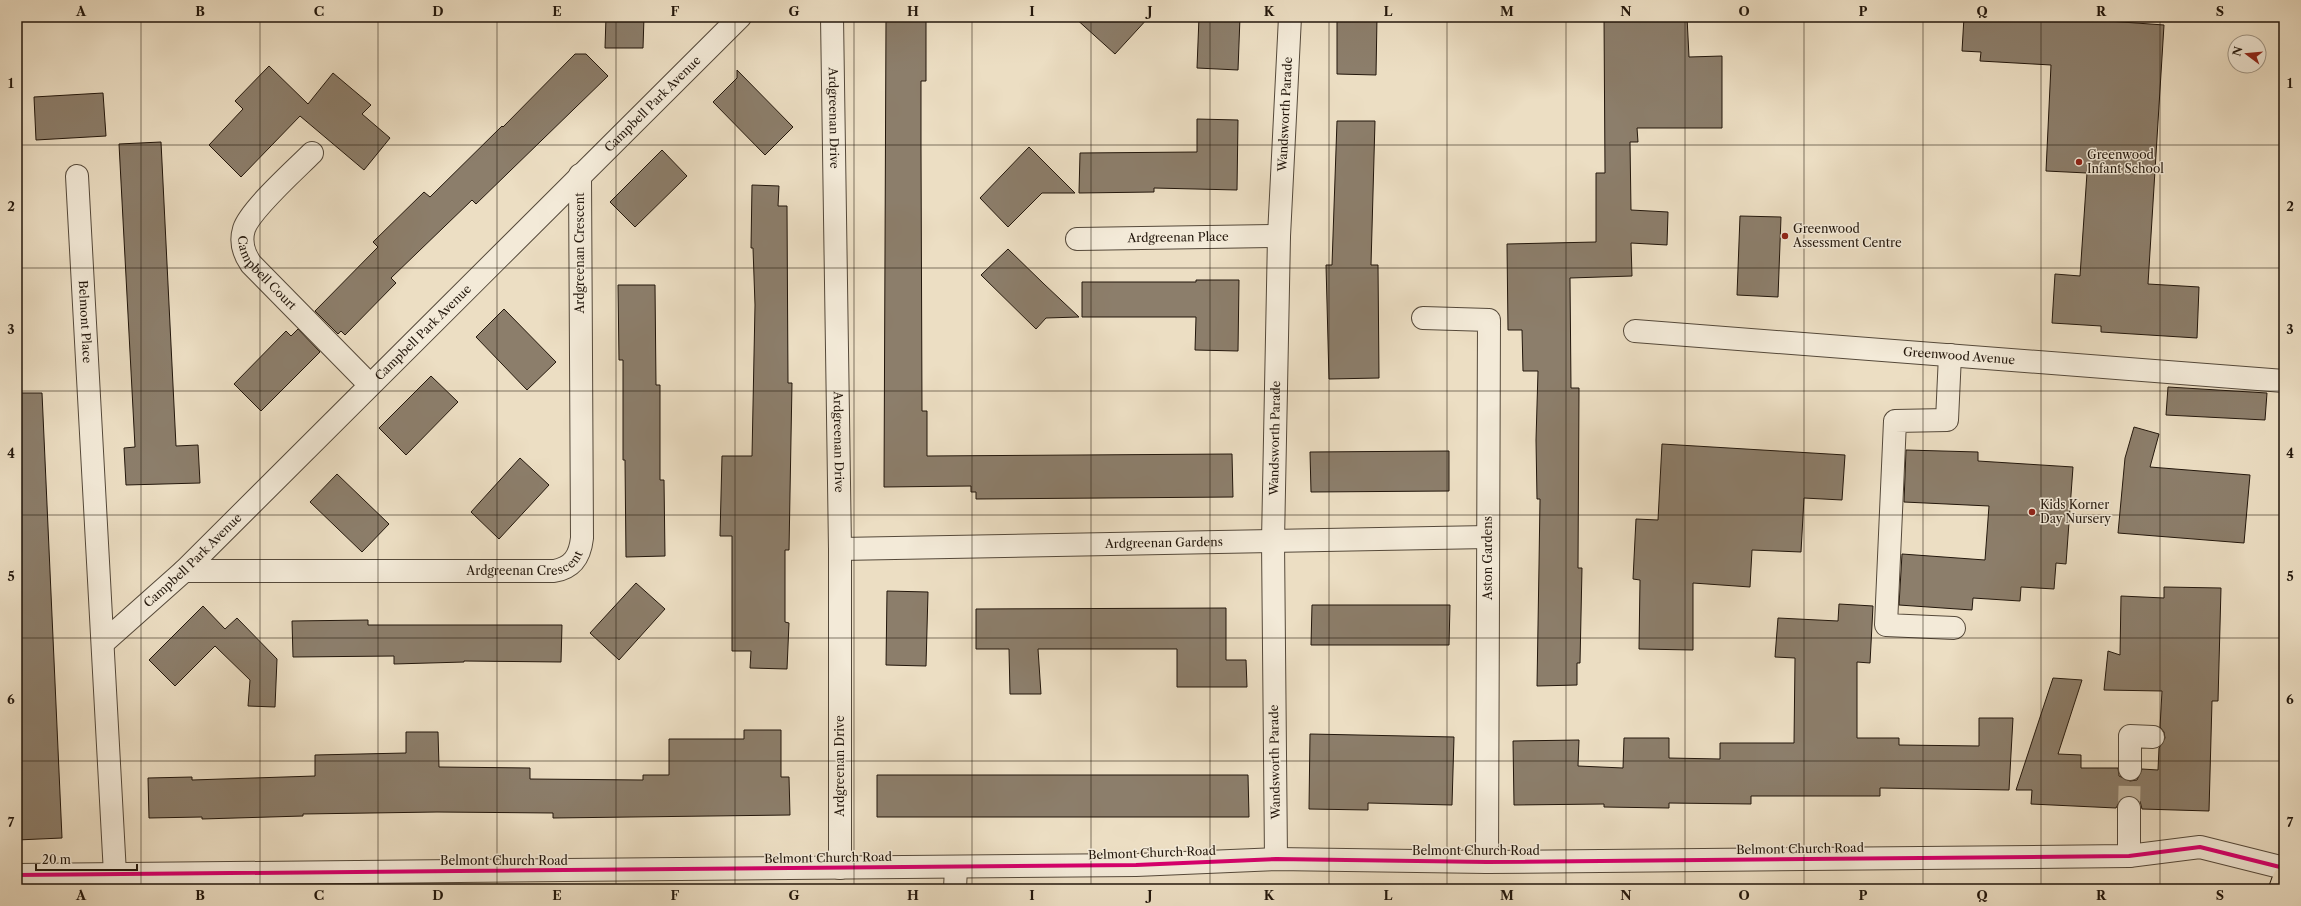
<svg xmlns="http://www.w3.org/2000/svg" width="2301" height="906" viewBox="0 0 2301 906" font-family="'Libre Caslon Text',serif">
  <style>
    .building { fill: #8c7e6b; stroke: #23170c }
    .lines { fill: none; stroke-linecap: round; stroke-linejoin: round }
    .minor-tunnel { stroke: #c4b69e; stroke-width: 22; stroke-dasharray: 22 11; stroke-linecap: butt }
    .minor-casing { stroke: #55493a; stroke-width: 24 }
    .major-casing { stroke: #23170c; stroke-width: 24 }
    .minor { stroke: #f3ead8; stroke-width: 22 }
    .major { stroke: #ecdec3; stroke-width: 22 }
    .cycleway-casing { stroke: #f3ead8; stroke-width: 6 }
    .cycleway { stroke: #d6006c; stroke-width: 4 }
    .grid { fill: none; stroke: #23170c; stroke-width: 1; stroke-opacity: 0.55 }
    .poi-dot { fill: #8f2418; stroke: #f3ead8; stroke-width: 1.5 }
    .labels { text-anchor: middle; stroke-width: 3; stroke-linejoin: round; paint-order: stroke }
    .street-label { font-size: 12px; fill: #23170c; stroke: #f3ead8 }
    .poi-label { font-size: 12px; fill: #23170c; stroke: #f3ead8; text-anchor: start }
    .neatline { fill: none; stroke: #23170c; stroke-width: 1.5 }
    .grid-label { font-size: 13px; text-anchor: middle; font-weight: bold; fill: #23170c }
  </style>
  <rect width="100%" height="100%" fill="#ecdec3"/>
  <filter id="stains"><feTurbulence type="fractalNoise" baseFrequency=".005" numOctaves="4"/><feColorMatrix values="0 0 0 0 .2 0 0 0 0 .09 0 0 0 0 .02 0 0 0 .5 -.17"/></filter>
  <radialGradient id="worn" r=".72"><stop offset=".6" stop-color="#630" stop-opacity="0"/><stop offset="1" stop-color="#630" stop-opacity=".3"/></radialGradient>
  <g class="building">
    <polygon points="606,17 644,17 643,48 605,48"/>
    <polygon points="886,17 926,17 926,81 921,81 921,148 922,411 927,411 927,456 1232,454 1233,497 976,499 976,492 971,492 971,486 884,487"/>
    <polygon points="1074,17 1149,17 1115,54"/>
    <polygon points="1199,17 1240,17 1238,70 1197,68"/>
    <polygon points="1337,17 1377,17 1376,75 1337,74"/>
    <polygon points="1604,17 1687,17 1689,57 1722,56 1722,128 1637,128 1638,142 1630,142 1631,210 1668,212 1667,245 1631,243 1632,276 1570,278 1571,388 1579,388 1578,568 1582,568 1580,663 1577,663 1577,685 1537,686 1539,565 1540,499 1537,499 1536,440 1538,371 1523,371 1522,330 1508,330 1507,244 1596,242 1596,173 1605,173"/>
    <polygon points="1964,17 2094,17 2094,20 2164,25 2148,284 2199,287 2197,338 2101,332 2101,326 2052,323 2055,274 2080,276 2087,173 2046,171 2051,65 1980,61 1981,52 1962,51"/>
    <polygon points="575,54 586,54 608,76 476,204 472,200 391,278 396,283 345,335 341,331 338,334 315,311 378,247 373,242 424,192 430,197 502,126 503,127"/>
    <polygon points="269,66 308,104 333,73 371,105 362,114 390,138 364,170 300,116 241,177 209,145 243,109 235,101"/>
    <polygon points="737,70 793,127 765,155 713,102 737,78"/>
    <polygon points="103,93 106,136 36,140 34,97"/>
    <polygon points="1197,119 1238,120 1237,190 1154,188 1154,192 1079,193 1080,153 1197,152"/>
    <polygon points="1337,121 1375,121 1371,265 1378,265 1379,378 1329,379 1326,265 1332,265"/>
    <polygon points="161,142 176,446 198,445 200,483 126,485 124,448 135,447 119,144"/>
    <polygon points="1029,147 1075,193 1042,193 1008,227 980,198"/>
    <polygon points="662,150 687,176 635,227 610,202"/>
    <polygon points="752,185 779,186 778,206 787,206 788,383 792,383 789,550 785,550 785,622 789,623 787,669 750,668 751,651 732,651 732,536 720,536 722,456 752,456 755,305 753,248 751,248"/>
    <polygon points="1740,216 1781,217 1778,297 1737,295"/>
    <polygon points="1008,249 1044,284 1079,317 1046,318 1036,329 981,275"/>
    <polygon points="1196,280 1239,280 1238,351 1195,350 1196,317 1082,317 1082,282 1196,282"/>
    <polygon points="618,285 655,285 656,385 660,385 660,480 664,480 665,556 626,557 625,460 623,460 623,360 619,360"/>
    <polygon points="504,309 556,362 527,390 476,337"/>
    <polygon points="298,329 320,352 261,411 234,384 286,331 291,336"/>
    <polygon points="431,376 458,402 406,455 379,428"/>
    <polygon points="2168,387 2267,393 2265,420 2166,415"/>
    <polygon points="17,393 42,393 62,838 17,840"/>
    <polygon points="2134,427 2159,434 2150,467 2250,475 2244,543 2118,533 2125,458"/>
    <polygon points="1662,444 1845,455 1842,500 1804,498 1801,552 1752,550 1750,587 1693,583 1693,650 1639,649 1640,580 1633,579 1636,519 1658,520"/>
    <polygon points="1906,450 1978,452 1978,461 2073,467 2066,564 2056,563 2054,589 2021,587 2020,601 1973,598 1972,610 1899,605 1902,554 1985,560 1989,506 1904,502"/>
    <polygon points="1449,451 1449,491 1311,492 1310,452"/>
    <polygon points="520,458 549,485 499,539 471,512"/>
    <polygon points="337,474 389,524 362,552 310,502"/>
    <polygon points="636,583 665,609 619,660 590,633"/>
    <polygon points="2164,587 2221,588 2218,701 2212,701 2209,811 2142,809 2140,801 2129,796 2122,797 2116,808 2031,804 2032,790 2016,790 2053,678 2082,680 2058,754 2081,755 2081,768 2118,768 2119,776 2130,781 2137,780 2142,769 2158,770 2159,748 2165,738 2164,732 2160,727 2162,691 2104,690 2108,651 2120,655 2121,596 2164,598"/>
    <polygon points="887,591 928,592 926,666 886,665"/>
    <polygon points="1839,604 1873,606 1870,663 1857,662 1857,738 1899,738 1899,745 1979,746 1979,718 2013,718 2009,790 1880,788 1880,796 1751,796 1751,804 1669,803 1669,808 1604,807 1604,804 1514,805 1513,741 1579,740 1578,766 1623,768 1624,738 1669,738 1669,758 1720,759 1720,743 1794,743 1795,658 1775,657 1778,618 1838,621"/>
    <polygon points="1312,605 1450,605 1449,645 1311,645"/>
    <polygon points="203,606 225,629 237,618 277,659 275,707 248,706 250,680 215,646 175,686 149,660"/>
    <polygon points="1226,608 1226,660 1246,660 1247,687 1177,687 1177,649 1038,649 1041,694 1010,694 1009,649 976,649 976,609"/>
    <polygon points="368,620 368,625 562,625 561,662 464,661 464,662 394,664 394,656 293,657 292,621"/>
    <polygon points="744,730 781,730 781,777 789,777 790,815 553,818 553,813 437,812 303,814 303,816 202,819 202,817 149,818 148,778 192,777 192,780 315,776 315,755 406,753 406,732 438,732 439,767 530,768 530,779 643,780 643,775 669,775 669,739 744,739"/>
    <polygon points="1310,734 1454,737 1452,805 1368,803 1368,810 1309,809"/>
    <polygon points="877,775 1248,775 1249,817 877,817"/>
  </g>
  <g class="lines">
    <polyline class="minor-tunnel" points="2129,808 2130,769"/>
    <g class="minor-casing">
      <g id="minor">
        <path id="s1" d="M832 17 840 549V868"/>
        <path id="s2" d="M312 153C296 169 250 210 244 229 240 242 244 254 251 264L370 385"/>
        <path id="s3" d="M77 176 115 874"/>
        <path id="s4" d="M1077 239 1279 236"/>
        <polyline points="1423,318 1489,320 1487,862"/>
        <path id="s5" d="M1635 331 2284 381"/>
        <polyline points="1950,355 1947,420 1895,421 1886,625 1954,628"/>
        <path id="s6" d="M840 549 1488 537"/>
        <path id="s7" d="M184 571H554C573 568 580 556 582 538L580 175"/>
        <path id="s8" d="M103 643 184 571 740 17"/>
        <polyline points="2130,769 2130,736 2153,737"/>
        <polyline points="2129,856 2129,808"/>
        <path id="s9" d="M1276 859 1273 541 1279 236 1290 17"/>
        <polyline points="17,875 1136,865 1276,859 1487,862 2129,856 2200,847 2284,868"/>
        <polyline points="955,889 956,867"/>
      </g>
    </g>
    <g class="major-casing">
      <polyline id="major" points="2280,889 2284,878"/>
    </g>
    <use href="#minor" class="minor"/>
    <use href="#major" class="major"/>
    <g class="cycleway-casing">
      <polyline id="cycleway" points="17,875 1136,865 1276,859 1487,862 2129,856 2200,847 2284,868"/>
    </g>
    <use href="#cycleway" class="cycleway"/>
  </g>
  <path class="grid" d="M141 17V889M260 17V889M378 17V889M497 17V889M616 17V889M735 17V889M854 17V889M972 17V889M1091 17V889M1210 17V889M1329 17V889M1447 17V889M1566 17V889M1685 17V889M1804 17V889M1923 17V889M2041 17V889M2160 17V889M17 145H2284M17 268H2284M17 391H2284M17 515H2284M17 638H2284M17 761H2284"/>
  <g class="poi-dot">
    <circle cx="2079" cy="162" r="4"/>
    <circle cx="1785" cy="236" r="4"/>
    <circle cx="2032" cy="512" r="4"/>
  </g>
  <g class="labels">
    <g class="street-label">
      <text dy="4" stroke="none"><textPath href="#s8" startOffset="770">Campbell Park Avenue</textPath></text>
      <text dy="4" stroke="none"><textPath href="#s9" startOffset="745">Wandsworth Parade</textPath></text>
      <text dy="4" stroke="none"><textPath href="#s1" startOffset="101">Ardgreenan Drive</textPath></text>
      <text dy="4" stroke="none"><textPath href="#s4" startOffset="101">Ardgreenan Place</textPath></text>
      <text transform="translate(580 253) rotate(-90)" y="4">Ardgreenan Crescent</text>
      <text dy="4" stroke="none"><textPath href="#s2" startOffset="155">Campbell Court</textPath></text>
      <text dy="4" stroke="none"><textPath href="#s3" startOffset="146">Belmont Place</textPath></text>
      <text dy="4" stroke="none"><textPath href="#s8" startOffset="446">Campbell Park Avenue</textPath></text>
      <text dy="4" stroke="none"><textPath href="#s5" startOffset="325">Greenwood Avenue</textPath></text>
      <text dy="4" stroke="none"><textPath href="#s9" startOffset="421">Wandsworth Parade</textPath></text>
      <text dy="4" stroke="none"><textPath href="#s1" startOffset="425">Ardgreenan Drive</textPath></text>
      <text dy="4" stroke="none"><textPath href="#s6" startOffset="324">Ardgreenan Gardens</textPath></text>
      <text transform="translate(1488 558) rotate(-90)" y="4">Aston Gardens</text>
      <text dy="4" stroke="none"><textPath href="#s7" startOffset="343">Ardgreenan Crescent</textPath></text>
      <text dy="4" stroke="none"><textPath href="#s8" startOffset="122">Campbell Park Avenue</textPath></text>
      <text transform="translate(1275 762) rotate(-91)" y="4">Wandsworth Parade</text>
      <text transform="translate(840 766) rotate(-90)" y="4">Ardgreenan Drive</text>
      <text transform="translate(1800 849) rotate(-1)" y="4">Belmont Church Road</text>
      <text x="1476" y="855">Belmont Church Road</text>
      <text transform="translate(1152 853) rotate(-2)" y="4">Belmont Church Road</text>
      <text transform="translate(828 858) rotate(-1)" y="4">Belmont Church Road</text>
      <text x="504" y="865">Belmont Church Road</text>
    </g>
    <g class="poi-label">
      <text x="2087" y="159">Greenwood<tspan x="2087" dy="14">Infant School</tspan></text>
      <text x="1793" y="233">Greenwood<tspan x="1793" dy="14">Assessment Centre</tspan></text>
      <text x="2040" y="509">Kids Korner<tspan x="2040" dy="14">Day Nursery</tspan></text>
    </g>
  </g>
  <rect width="2301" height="906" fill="none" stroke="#ecdec3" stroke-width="44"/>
  <g transform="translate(2247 54) rotate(286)"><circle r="19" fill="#f3ead8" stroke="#a09686"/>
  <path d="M0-3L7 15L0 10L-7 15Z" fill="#8f2418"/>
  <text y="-6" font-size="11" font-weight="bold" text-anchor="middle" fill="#23170c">N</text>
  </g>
  <path d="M36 864v6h101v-6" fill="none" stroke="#23170c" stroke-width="2"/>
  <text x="42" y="864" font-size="12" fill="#23170c" stroke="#f3ead8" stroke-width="3" paint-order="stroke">20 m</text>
  <rect x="22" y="22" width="2257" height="862" class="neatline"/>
  <g class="grid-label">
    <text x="81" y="16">A</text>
    <text x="200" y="16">B</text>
    <text x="319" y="16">C</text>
    <text x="438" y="16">D</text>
    <text x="557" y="16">E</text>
    <text x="675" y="16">F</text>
    <text x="794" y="16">G</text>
    <text x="913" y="16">H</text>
    <text x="1032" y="16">I</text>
    <text x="1150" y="16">J</text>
    <text x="1269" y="16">K</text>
    <text x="1388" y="16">L</text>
    <text x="1507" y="16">M</text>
    <text x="1626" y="16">N</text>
    <text x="1744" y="16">O</text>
    <text x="1863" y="16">P</text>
    <text x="1982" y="16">Q</text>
    <text x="2101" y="16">R</text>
    <text x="2220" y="16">S</text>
    <text x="11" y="88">1</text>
    <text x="2290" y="88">1</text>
    <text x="11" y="211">2</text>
    <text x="2290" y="211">2</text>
    <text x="11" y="334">3</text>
    <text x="2290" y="334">3</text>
    <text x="11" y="458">4</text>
    <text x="2290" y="458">4</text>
    <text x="11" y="581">5</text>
    <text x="2290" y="581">5</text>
    <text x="11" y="704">6</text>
    <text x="2290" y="704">6</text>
    <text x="11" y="827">7</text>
    <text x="2290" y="827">7</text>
    <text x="81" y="900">A</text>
    <text x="200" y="900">B</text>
    <text x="319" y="900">C</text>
    <text x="438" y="900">D</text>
    <text x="557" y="900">E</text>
    <text x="675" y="900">F</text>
    <text x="794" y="900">G</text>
    <text x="913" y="900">H</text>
    <text x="1032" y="900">I</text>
    <text x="1150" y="900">J</text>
    <text x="1269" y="900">K</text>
    <text x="1388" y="900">L</text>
    <text x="1507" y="900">M</text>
    <text x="1626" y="900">N</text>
    <text x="1744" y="900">O</text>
    <text x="1863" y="900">P</text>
    <text x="1982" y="900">Q</text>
    <text x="2101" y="900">R</text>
    <text x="2220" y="900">S</text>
  </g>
  <rect width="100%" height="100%" filter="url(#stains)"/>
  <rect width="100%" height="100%" fill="url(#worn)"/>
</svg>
